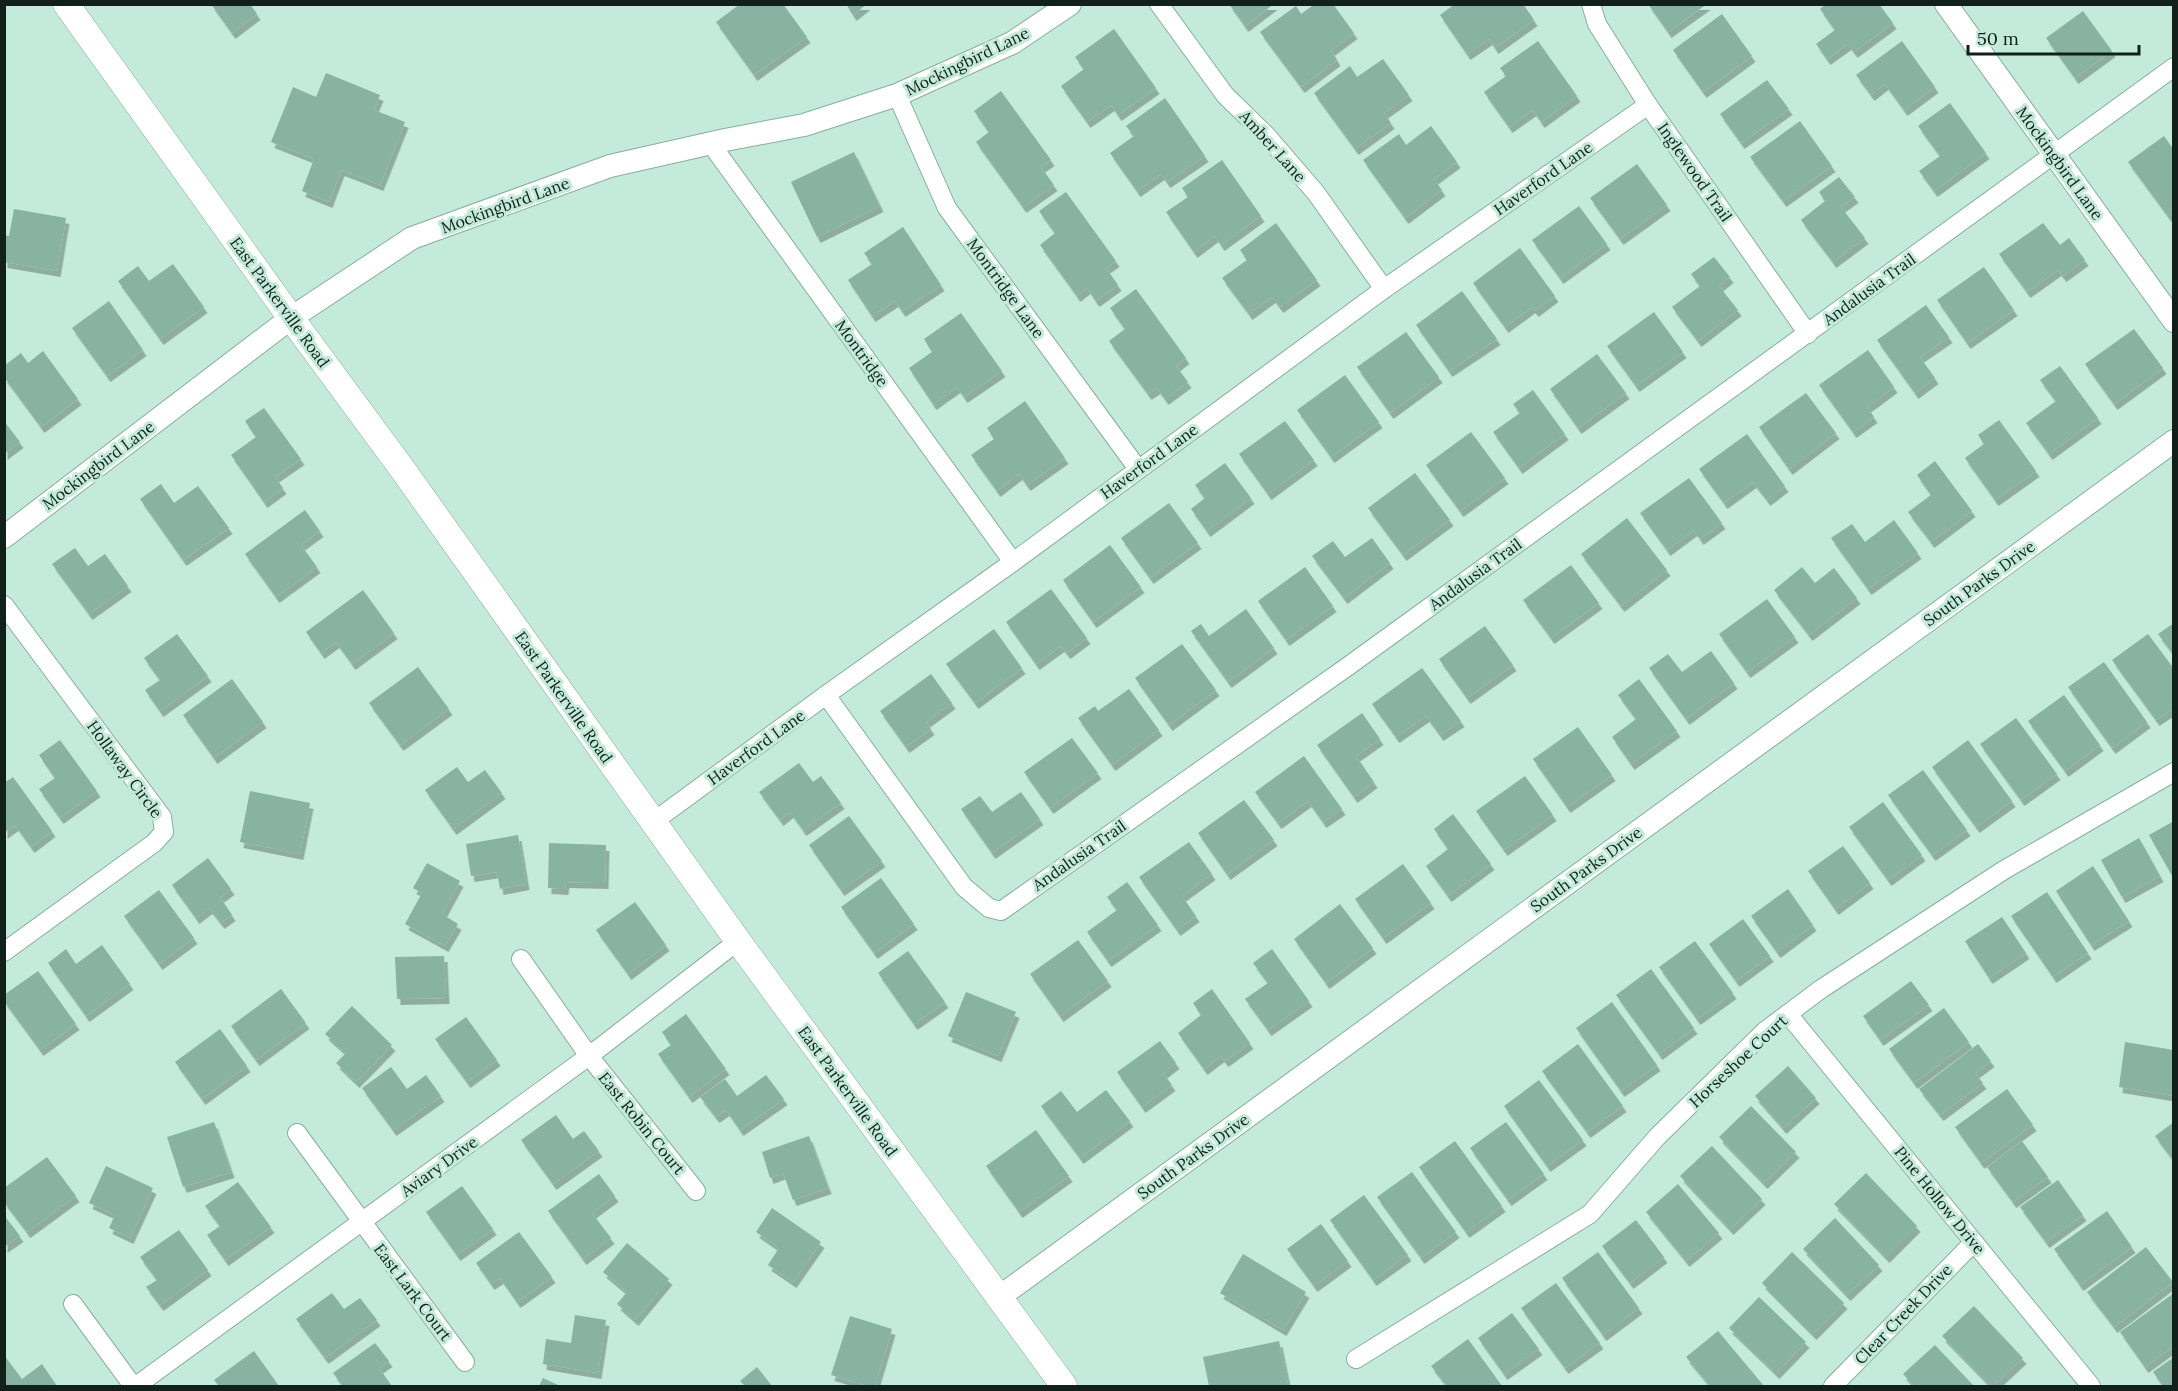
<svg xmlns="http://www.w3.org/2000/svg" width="2178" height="1391" viewBox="0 0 2178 1391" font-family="Lora,serif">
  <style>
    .building { fill: #88b2a2; filter: url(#shadow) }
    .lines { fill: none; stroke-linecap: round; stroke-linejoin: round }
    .minor-casing { stroke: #88aea0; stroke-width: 20 }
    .tertiary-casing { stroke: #88aea0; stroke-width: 24 }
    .secondary-casing { stroke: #88aea0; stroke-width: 27 }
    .minor { stroke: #fff; stroke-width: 18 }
    .tertiary { stroke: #fff; stroke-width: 22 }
    .secondary { stroke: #fff; stroke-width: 26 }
    .labels { text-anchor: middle; stroke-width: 6; stroke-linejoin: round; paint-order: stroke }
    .street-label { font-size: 16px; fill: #12201b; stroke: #c3eadb }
  </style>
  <defs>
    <filter id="shadow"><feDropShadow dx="3.5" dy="6" stdDeviation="0" flood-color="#0004"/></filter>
  </defs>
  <rect width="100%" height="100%" fill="#c3eadb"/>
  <g class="building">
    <polygon points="211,4 250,4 257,14 232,33"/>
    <polygon points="740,4 783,4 807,37 754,75 716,22"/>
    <polygon points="846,4 867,4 853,15"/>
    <polygon points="1229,4 1274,4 1245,26"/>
    <polygon points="1315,4 1333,4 1354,33 1331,50 1337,60 1301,87 1260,32 1296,6 1301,14"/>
    <polygon points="1455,4 1523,4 1534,20 1495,48 1489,39 1467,54 1440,15"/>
    <polygon points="1648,4 1707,4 1668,32"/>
    <polygon points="1826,4 1879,4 1893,23 1854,52 1848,44 1827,59 1816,44 1835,30 1820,9"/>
    <polygon points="2083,11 2112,51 2075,78 2046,38"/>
    <polygon points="1722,14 1752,56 1703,92 1673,50"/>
    <polygon points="1114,29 1156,88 1118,115 1111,105 1087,122 1061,86 1084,69 1075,57"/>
    <polygon points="1538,41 1577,96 1541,122 1533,110 1509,127 1484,92 1506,76 1500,68"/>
    <polygon points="1902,41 1935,87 1904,110 1885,84 1871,95 1856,75"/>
    <polygon points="1383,59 1409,95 1384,113 1391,123 1355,149 1314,93 1350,66 1357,77"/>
    <polygon points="326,73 380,95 374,110 405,122 380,185 341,170 329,202 302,191 314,159 271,142 293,87 316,97"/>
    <polygon points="1767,80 1789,109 1741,143 1720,114"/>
    <polygon points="1001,91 1051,160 1041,167 1054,185 1023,207 976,142 989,132 974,111"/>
    <polygon points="1165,98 1205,156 1167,182 1161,174 1137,191 1110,153 1134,136 1126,126"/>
    <polygon points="1950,103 1986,153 1934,191 1919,171 1940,156 1918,126"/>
    <polygon points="1800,121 1832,166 1783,201 1750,157"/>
    <polygon points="1431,126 1457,162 1434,179 1442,190 1405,218 1363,160 1399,134 1406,145"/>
    <polygon points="2164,136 2174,150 2174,212 2168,216 2128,162"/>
    <polygon points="854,152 880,206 817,237 791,182"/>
    <polygon points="1222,160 1261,216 1221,245 1215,236 1194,252 1166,212 1188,197 1182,188"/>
    <polygon points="1637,164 1667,205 1620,239 1590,198"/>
    <polygon points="1839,177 1855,197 1841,207 1865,238 1833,262 1801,220 1825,201 1819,192"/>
    <polygon points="1066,192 1116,261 1106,268 1118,285 1096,301 1087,288 1077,296 1040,245 1055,233 1039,211"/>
    <polygon points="1579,206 1607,244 1560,278 1532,240"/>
    <polygon points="14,209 66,218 57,271 4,262 4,235 9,236"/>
    <polygon points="1276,223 1317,280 1280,307 1272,297 1249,314 1222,278 1247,260 1240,250"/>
    <polygon points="2043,223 2060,245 2069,238 2085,260 2063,276 2058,270 2027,292 1999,254"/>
    <polygon points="903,227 941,285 902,311 895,301 872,316 848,280 872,264 864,253"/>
    <polygon points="1520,248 1555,296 1535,311 1532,307 1505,327 1473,283"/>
    <polygon points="1714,257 1730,277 1719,286 1738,310 1698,341 1672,307 1700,286 1691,274"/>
    <polygon points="173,264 204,307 160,339 118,281 138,266 149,281"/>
    <polygon points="1984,267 2014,310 1967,343 1937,300"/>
    <polygon points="1136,289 1186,358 1176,366 1188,382 1165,399 1157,388 1148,394 1109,341 1125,329 1110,308"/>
    <polygon points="1462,291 1497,339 1449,371 1416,325"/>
    <polygon points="109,301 143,350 107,376 72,328"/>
    <polygon points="1926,305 1949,337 1920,357 1935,378 1915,393 1877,340"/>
    <polygon points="1654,312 1683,352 1636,386 1607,346"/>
    <polygon points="961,313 1002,371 964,397 957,387 933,404 909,368 932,352 924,339"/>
    <polygon points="2134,329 2163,368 2114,404 2085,364"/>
    <polygon points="1406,332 1439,377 1390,413 1357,367"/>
    <polygon points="1868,350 1894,387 1867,407 1874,417 1853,432 1819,385"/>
    <polygon points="43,351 78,399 41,427 4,377 4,366 21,353 28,363"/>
    <polygon points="1597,354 1626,393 1578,428 1550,389"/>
    <polygon points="2060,366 2098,418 2049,454 2026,423 2056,401 2040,380"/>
    <polygon points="1345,375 1379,422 1331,457 1297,410"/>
    <polygon points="1533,390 1565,434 1519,468 1493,432 1520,413 1513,404"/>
    <polygon points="1806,393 1836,433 1789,469 1759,427"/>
    <polygon points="1025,401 1065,458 1027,485 1019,474 997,491 971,455 994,439 987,428"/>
    <polygon points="264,408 301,459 275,477 283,488 264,502 231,455 256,437 245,421"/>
    <polygon points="1999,420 2036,471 1995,500 1965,458 1984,444 1978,435"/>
    <polygon points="4,421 20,442 4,454"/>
    <polygon points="1285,421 1314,460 1268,494 1239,454"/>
    <polygon points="1471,432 1505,478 1460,511 1426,465"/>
    <polygon points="1747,434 1785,486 1767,500 1753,482 1724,503 1699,469"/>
    <polygon points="1935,461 1972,511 1931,542 1908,512 1931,495 1917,475"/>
    <polygon points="1225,463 1251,498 1207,531 1191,509 1205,498 1195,485"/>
    <polygon points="1415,473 1450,520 1403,555 1368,508"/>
    <polygon points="1689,478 1722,523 1700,539 1694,530 1667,550 1640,513"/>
    <polygon points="161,484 174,503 198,486 229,528 183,560 140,499"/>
    <polygon points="1169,503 1198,543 1150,578 1121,538"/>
    <polygon points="305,510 320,531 301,545 317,567 276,597 245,554"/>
    <polygon points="1627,518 1667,570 1621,606 1581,554"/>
    <polygon points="1894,520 1918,553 1868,589 1831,538 1852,524 1865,542"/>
    <polygon points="1372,538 1390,563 1344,598 1312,556 1333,541 1345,557"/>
    <polygon points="1110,545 1141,587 1093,622 1063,580"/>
    <polygon points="75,548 88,566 105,554 128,586 89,614 52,564"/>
    <polygon points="1571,565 1599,603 1551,638 1523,600"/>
    <polygon points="1305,567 1333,606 1286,640 1258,601"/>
    <polygon points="1802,567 1815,583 1834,568 1857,598 1809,635 1774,590"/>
    <polygon points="1051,589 1087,638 1067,653 1061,646 1036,664 1006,622"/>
    <polygon points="363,590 394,633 352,664 336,642 321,653 306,632"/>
    <polygon points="1767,599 1795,637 1747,672 1719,634"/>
    <polygon points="1246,609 1274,648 1228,682 1191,631 1201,624 1209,636"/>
    <polygon points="2174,623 2174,655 2158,634"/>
    <polygon points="1485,626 1513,665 1467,698 1439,659"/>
    <polygon points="994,629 1022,668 975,703 946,664"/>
    <polygon points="177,634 208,676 160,711 145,690 160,680 144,658"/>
    <polygon points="2148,634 2174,669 2174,708 2156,720 2112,660"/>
    <polygon points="1182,644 1216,690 1169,725 1135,678"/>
    <polygon points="1711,651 1734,683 1686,719 1649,668 1668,654 1682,672"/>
    <polygon points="2104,662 2147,722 2112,748 2068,687"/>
    <polygon points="418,667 449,709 400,745 369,703"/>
    <polygon points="1422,668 1461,721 1440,735 1426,716 1396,737 1372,704"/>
    <polygon points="931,674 952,703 926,722 931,729 906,747 880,711"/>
    <polygon points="232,679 263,722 214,758 183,715"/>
    <polygon points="1639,679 1677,731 1631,764 1612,737 1636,719 1618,695"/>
    <polygon points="1129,689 1159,730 1112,765 1078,718 1095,706 1098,711"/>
    <polygon points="2064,695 2100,745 2065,771 2028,721"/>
    <polygon points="1362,713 1380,739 1356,756 1374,782 1354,797 1317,745"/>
    <polygon points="2016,718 2057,774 2021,800 1980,744"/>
    <polygon points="1578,727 1612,775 1567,807 1533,759"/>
    <polygon points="1072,738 1098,773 1050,808 1024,772"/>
    <polygon points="60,740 97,791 60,818 39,789 55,778 39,755"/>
    <polygon points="1968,740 2012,801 1976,827 1932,767"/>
    <polygon points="1304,756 1342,809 1323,822 1308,801 1278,823 1255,792"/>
    <polygon points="799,763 813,782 821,776 841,803 803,830 790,812 780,820 759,792"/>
    <polygon points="457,767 468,782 485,770 502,793 453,829 425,790"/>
    <polygon points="1923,770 1967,830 1932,855 1888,795"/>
    <polygon points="1525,776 1553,815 1504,850 1476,811"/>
    <polygon points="13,777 52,831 31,847 15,825 4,833 4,783"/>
    <polygon points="250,791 310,803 300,854 240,842"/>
    <polygon points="1021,792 1040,819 992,853 961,809 980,796 992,812"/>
    <polygon points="1244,800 1274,840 1227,874 1198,833"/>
    <polygon points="1883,802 1922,855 1888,880 1849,827"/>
    <polygon points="1453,814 1491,864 1448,896 1426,866 1448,849 1434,829"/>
    <polygon points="849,816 882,861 841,890 809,845"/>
    <polygon points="2174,821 2174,879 2149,835"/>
    <polygon points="518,835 526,884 500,889 497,872 471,876 466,844"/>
    <polygon points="2139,838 2160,876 2122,897 2101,860"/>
    <polygon points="1189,842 1212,874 1182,896 1196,916 1177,930 1139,877"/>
    <polygon points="549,843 606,845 605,883 566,882 565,889 548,888"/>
    <polygon points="1843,846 1870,883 1835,909 1808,871"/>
    <polygon points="208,858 231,889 220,897 232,915 221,923 209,908 196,918 172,885"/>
    <polygon points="427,863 460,881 442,914 458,924 445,946 405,924 422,893 413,888"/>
    <polygon points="1403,864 1431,903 1383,938 1355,899"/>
    <polygon points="2093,866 2129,921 2091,945 2056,891"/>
    <polygon points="881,878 914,924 874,953 841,907"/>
    <polygon points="1127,882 1158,925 1108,961 1087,932 1117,910 1107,897"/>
    <polygon points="1788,889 1813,925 1777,952 1751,916"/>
    <polygon points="159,890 194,938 159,964 124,916"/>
    <polygon points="2047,892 2088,953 2053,977 2011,916"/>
    <polygon points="635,902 666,945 628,974 596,930"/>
    <polygon points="1340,904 1373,948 1326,983 1294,939"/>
    <polygon points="2002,917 2026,953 1989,978 1965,941"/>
    <polygon points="1743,919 1770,956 1736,981 1709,944"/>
    <polygon points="1078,940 1108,981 1060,1016 1030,974"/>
    <polygon points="1695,941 1733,993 1697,1019 1659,967"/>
    <polygon points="102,945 130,984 86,1016 48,963 66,949 76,964"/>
    <polygon points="1272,949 1309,1001 1268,1030 1245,999 1268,983 1253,963"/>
    <polygon points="908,951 945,1002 914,1024 878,973"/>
    <polygon points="444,956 446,998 397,999 395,957"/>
    <polygon points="1651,969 1694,1028 1659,1054 1616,995"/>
    <polygon points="38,971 76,1024 40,1050 4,1001 4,995"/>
    <polygon points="1911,981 1929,1005 1880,1040 1863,1016"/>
    <polygon points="281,989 306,1023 256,1060 231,1026"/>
    <polygon points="1212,989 1250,1043 1225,1061 1221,1056 1204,1069 1178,1033 1201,1015 1193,1003"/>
    <polygon points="966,992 1016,1012 998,1056 948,1036"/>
    <polygon points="1612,1002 1657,1065 1621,1091 1576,1028"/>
    <polygon points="352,1006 392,1045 356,1082 336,1063 346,1053 325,1034"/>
    <polygon points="1944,1008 1969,1042 1914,1083 1889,1049"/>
    <polygon points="686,1014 726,1069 689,1097 658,1054 671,1045 662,1032"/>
    <polygon points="466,1017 497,1060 467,1082 435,1039"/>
    <polygon points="220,1029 247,1066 202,1099 175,1062"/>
    <polygon points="1160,1041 1176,1063 1163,1073 1172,1085 1142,1107 1117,1072"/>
    <polygon points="2125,1042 2174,1050 2174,1096 2119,1087"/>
    <polygon points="1578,1044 1623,1106 1587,1132 1542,1071"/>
    <polygon points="1978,1044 1991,1061 1975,1073 1983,1083 1940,1115 1919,1089"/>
    <polygon points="1788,1066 1816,1098 1783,1128 1755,1096"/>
    <polygon points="391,1067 407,1089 426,1075 441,1096 393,1130 362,1088"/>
    <polygon points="766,1075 784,1099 740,1130 726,1110 716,1117 700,1097 725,1079 737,1096"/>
    <polygon points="1539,1080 1583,1140 1547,1166 1504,1106"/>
    <polygon points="2007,1089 2033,1125 1981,1163 1955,1127"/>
    <polygon points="1106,1090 1130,1121 1080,1158 1041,1106 1061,1091 1077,1112"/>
    <polygon points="1751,1106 1796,1152 1764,1183 1719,1137"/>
    <polygon points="556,1115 573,1139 584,1131 599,1151 553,1184 521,1140"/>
    <polygon points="214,1122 231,1172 183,1187 167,1137"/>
    <polygon points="1506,1122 1544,1174 1508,1200 1470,1148"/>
    <polygon points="2174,1122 2174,1161 2155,1136"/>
    <polygon points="1036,1130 1069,1176 1019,1212 986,1166"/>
    <polygon points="809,1136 828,1188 793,1200 783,1173 770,1178 762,1152"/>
    <polygon points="1455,1141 1502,1206 1466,1232 1419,1167"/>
    <polygon points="2022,1141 2048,1177 2013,1202 1987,1167"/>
    <polygon points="1712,1146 1762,1199 1730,1229 1680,1176"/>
    <polygon points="47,1157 76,1196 27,1232 4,1202 4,1188"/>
    <polygon points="106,1166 153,1188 130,1238 109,1228 115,1215 89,1203"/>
    <polygon points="1412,1172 1456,1232 1421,1258 1377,1197"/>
    <polygon points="1866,1173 1917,1226 1886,1257 1834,1204"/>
    <polygon points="599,1174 615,1196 592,1213 611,1238 583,1259 548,1211"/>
    <polygon points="2058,1180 2083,1215 2046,1242 2020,1207"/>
    <polygon points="238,1182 271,1227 225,1260 207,1235 220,1226 205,1206"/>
    <polygon points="1678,1184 1719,1233 1686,1261 1646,1212"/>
    <polygon points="462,1186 493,1229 457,1255 426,1212"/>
    <polygon points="1364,1195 1408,1255 1373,1280 1330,1220"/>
    <polygon points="772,1208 821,1242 793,1282 768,1265 779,1248 756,1232"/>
    <polygon points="2107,1211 2132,1247 2080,1285 2054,1249"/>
    <polygon points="4,1215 20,1236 4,1247"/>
    <polygon points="1835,1218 1879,1265 1847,1295 1803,1249"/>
    <polygon points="1636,1220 1664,1257 1630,1283 1602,1246"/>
    <polygon points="1321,1224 1348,1261 1314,1286 1287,1249"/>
    <polygon points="179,1230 208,1270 160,1305 146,1287 157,1280 140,1257"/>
    <polygon points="519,1232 552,1277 517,1302 500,1278 491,1284 476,1263"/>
    <polygon points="627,1243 669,1279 635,1320 617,1304 627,1292 603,1272"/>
    <polygon points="2146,1247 2173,1282 2114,1327 2087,1292"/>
    <polygon points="1598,1252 1639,1308 1603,1335 1562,1278"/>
    <polygon points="1792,1252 1844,1303 1813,1334 1762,1283"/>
    <polygon points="1243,1254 1306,1292 1283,1330 1220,1293"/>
    <polygon points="1556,1283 1600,1343 1565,1368 1521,1308"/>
    <polygon points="332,1293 344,1309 360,1298 377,1320 325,1358 296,1319"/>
    <polygon points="2174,1293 2174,1346 2145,1367 2120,1332"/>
    <polygon points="1759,1297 1806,1342 1776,1373 1729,1328"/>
    <polygon points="1974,1306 2023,1358 1993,1386 1991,1386 1942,1336"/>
    <polygon points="1512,1313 1539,1349 1504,1374 1478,1338"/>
    <polygon points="575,1315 606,1320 598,1373 543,1364 546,1339 571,1343"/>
    <polygon points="850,1316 892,1329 875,1386 868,1386 831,1375"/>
    <polygon points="1718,1331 1764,1386 1710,1386 1686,1357"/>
    <polygon points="1468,1339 1502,1386 1447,1386 1431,1366"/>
    <polygon points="1279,1341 1288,1385 1209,1386 1203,1357"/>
    <polygon points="375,1343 389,1361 379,1368 392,1386 343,1386 333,1373"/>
    <polygon points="1935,1345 1974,1386 1914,1386 1903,1374"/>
    <polygon points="254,1351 279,1386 219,1386 214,1380"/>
    <polygon points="4,1355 22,1379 42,1364 57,1386 4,1386"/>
    <polygon points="2174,1357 2174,1386 2163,1386 2153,1372"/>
    <polygon points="757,1367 772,1386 745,1386 740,1381"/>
    <polygon points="543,1378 560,1386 539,1386"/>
  </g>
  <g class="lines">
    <g class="minor-casing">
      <g id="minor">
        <polyline points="1159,4 1225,95 1266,135 1316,193 1384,289"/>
        <polyline points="1591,4 1597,24 1648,105 1808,334"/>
        <polyline points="897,95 947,208 1138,469"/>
        <polyline points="711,144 1013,562"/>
        <polyline points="4,605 162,817 164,832 154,843 4,952"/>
        <polyline points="826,695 964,887 989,908 1001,911 1347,667 2174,67"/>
        <polyline points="653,822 826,695 1013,562 1384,289 1648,105"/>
        <polyline points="521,959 589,1056 696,1191"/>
        <polyline points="1788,1014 2091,1386"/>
        <polyline points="297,1133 465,1362"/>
        <polyline points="73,1304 133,1386"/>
        <polyline points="1356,1359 1590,1214 1657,1137 1765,1031 1821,989 2004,870 2174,772"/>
        <polyline points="136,1386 589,1056 738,941"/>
        <polyline points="1833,1386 1974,1242"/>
      </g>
    </g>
    <g class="tertiary-casing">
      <g id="tertiary">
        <polyline points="1946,4 2174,321"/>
        <polyline points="4,537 291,318 412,238 610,166 725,140 804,125 897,95 1012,43 1070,4"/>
        <polyline points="998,1298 2174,441"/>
      </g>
    </g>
    <g class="secondary-casing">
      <polyline id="secondary" points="66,4 291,318 403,470 738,941 1064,1386"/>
    </g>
    <use href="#minor" class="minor"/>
    <use href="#tertiary" class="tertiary"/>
    <use href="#secondary" class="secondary"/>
  </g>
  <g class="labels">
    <g class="street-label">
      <text transform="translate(967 61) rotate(-26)" y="6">Mockingbird Lane</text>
      <text transform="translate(1273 146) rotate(48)" y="6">Amber Lane</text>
      <text transform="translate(2060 163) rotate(54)" y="6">Mockingbird Lane</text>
      <text transform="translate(1695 172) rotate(55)" y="6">Inglewood Trail</text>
      <text transform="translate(1543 178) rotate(-35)" y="6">Haverford Lane</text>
      <text transform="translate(505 205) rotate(-20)" y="6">Mockingbird Lane</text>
      <text transform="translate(1006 288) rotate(54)" y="6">Montridge Lane</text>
      <text transform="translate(1869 289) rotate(-36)" y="6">Andalusia Trail</text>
      <text transform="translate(280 302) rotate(54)" y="6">East Parkerville Road</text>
      <text transform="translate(862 353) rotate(54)" y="6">Montridge</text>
      <text transform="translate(1149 461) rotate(-36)" y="6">Haverford Lane</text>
      <text transform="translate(98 465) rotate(-37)" y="6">Mockingbird Lane</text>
      <text transform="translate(1475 574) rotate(-36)" y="6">Andalusia Trail</text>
      <text transform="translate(1979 583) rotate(-36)" y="6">South Parks Drive</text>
      <text transform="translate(564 697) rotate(55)" y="6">East Parkerville Road</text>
      <text transform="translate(756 747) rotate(-36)" y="6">Haverford Lane</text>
      <text transform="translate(125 769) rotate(54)" y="6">Hollaway Circle</text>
      <text transform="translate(1079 855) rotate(-35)" y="6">Andalusia Trail</text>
      <text transform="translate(1586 869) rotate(-36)" y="6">South Parks Drive</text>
      <text transform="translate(1738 1061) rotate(-43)" y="6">Horseshoe Court</text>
      <text transform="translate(848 1091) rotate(54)" y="6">East Parkerville Road</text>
      <text transform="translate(642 1123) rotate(51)" y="6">East Robin Court</text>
      <text transform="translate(1193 1156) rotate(-36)" y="6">South Parks Drive</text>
      <text transform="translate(439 1166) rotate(-36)" y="6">Aviary Drive</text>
      <text transform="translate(1940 1200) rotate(51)" y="6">Pine Hollow Drive</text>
      <text transform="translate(413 1292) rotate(53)" y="6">East Lark Court</text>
      <text transform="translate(1903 1314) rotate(-46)" y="6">Clear Creek Drive</text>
    </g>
  </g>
  <rect width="2178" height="1391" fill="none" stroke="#12201b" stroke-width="12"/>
  <path d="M1968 45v9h171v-9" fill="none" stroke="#12201b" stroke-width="3"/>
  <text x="1977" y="45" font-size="18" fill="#12201b" stroke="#c3eadb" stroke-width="4.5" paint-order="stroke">50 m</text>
</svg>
